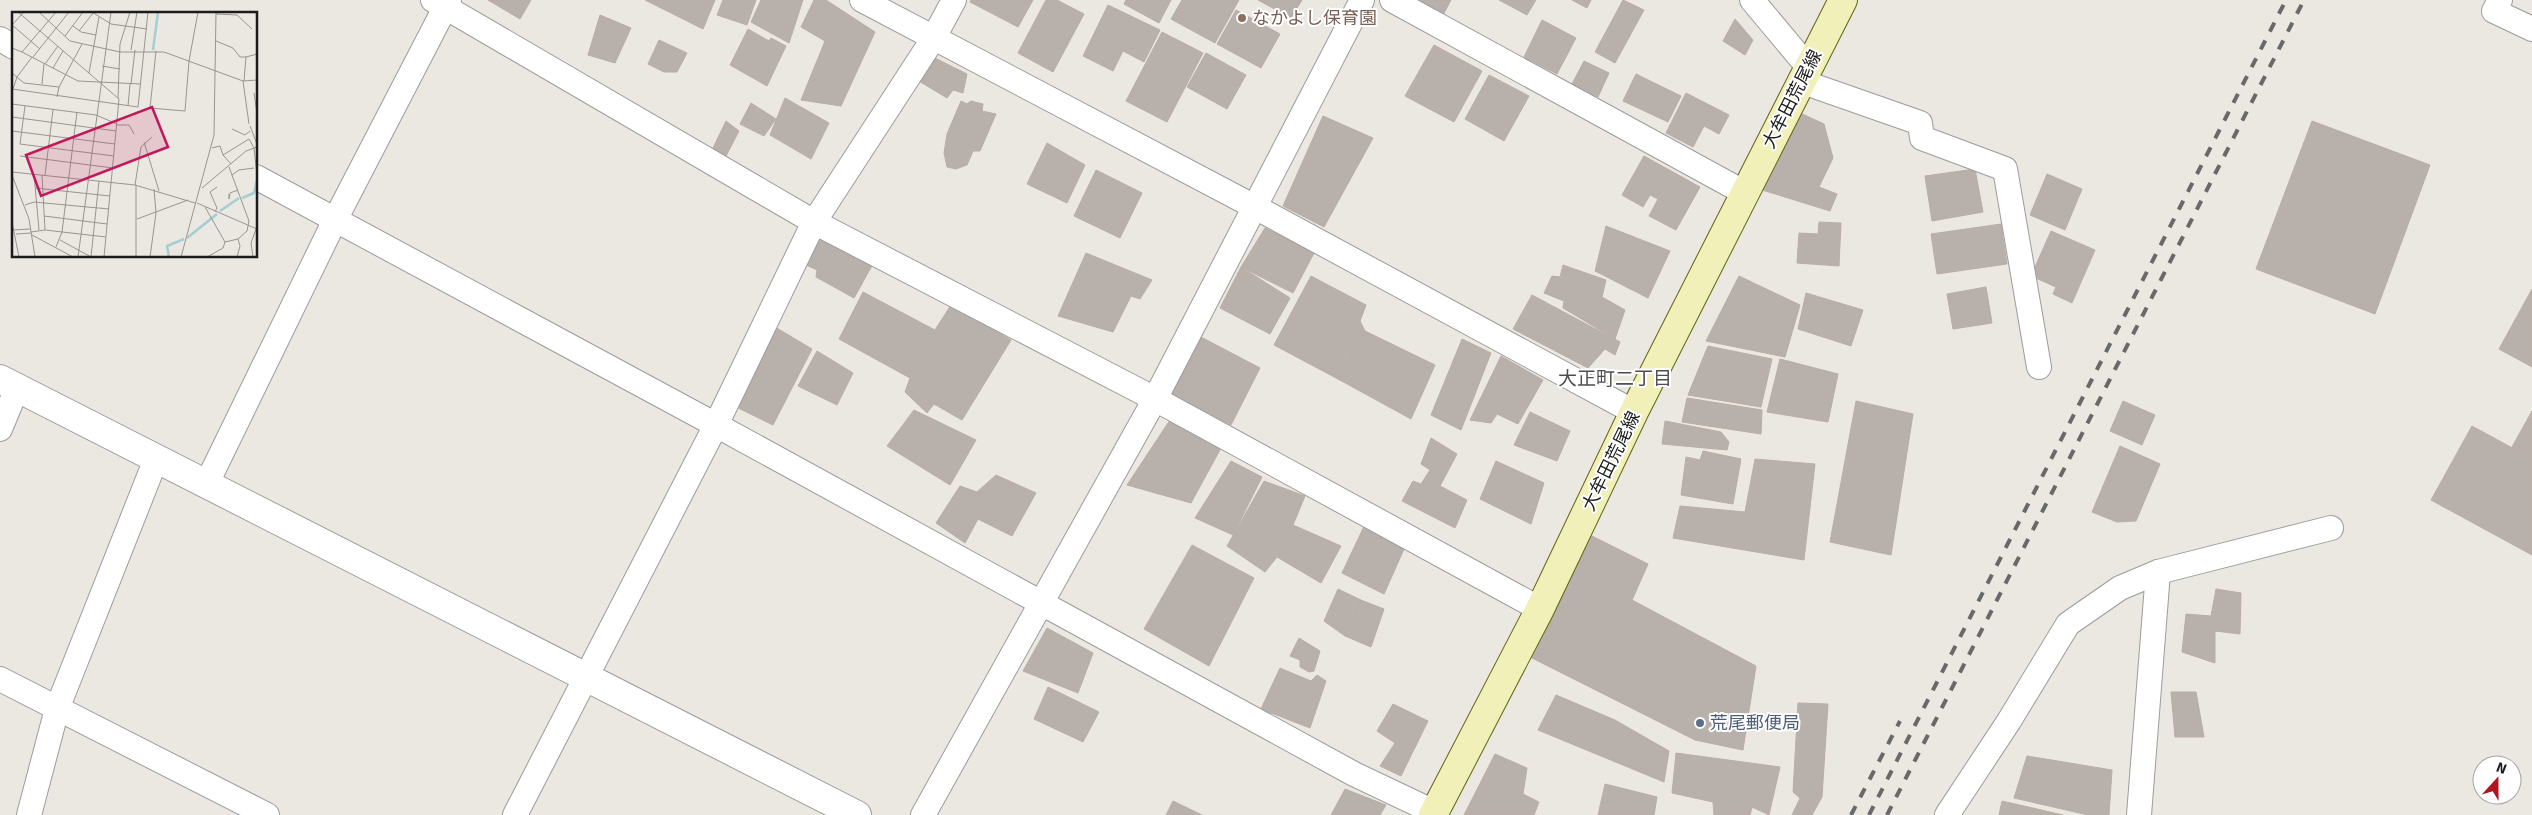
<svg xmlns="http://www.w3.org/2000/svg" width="2532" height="815" viewBox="0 0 2532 815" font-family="Signika,'Noto Sans JP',sans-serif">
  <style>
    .building { fill: #b8b0ab; stroke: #bbada5 }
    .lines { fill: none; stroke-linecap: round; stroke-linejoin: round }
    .minor-casing { stroke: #9c9c9c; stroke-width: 26 }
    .tertiary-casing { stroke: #9c9c9c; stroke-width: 30 }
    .secondary-casing { stroke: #606310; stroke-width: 30 }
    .minor { stroke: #fff; stroke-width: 24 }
    .tertiary { stroke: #fff; stroke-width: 28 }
    .secondary { stroke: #f1f0b9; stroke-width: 28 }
    .rail { stroke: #696969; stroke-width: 4; stroke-dasharray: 10 10; stroke-linecap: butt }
    .education-dot { fill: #8d6e63; stroke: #fff; stroke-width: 2 }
    .service-dot { fill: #5c6f8a; stroke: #fff; stroke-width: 2 }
    .labels { text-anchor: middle; stroke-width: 4; stroke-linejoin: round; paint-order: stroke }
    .education-label { font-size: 18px; fill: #785e54; stroke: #fff; text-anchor: start }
    .street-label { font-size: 18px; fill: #1b1b1b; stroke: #fff }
    .service-label { font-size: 18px; fill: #4e5e75; stroke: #fff; text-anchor: start }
    .neighbourhood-label { font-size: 19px; fill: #4e4e4e; stroke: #fff }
    .inset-river { fill: none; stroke: #a6cdd4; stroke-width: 2.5 }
    .inset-road { fill: none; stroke: #989592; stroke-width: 1 }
    .view { fill: #c2185b; fill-opacity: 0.15; stroke: #c2185b; stroke-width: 2.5 }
    .inset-edge { fill: none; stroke: #1b1b1b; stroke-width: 2.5 }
  </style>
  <rect width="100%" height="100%" fill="#ebe7e1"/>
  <g class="building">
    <polygon points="488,0 531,0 520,19"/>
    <polygon points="645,0 715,0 703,29"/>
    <polygon points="723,0 756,0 747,25 717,15"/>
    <polygon points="761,0 803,0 789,43 751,22"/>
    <polygon points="814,0 826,0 875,32 841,106 801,100 825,41 801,27"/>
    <polygon points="971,0 1033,0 1018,27 970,2"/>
    <polygon points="1046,0 1057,0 1084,14 1053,72 1018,53"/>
    <polygon points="1126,0 1171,0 1159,23 1124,4"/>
    <polygon points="1182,0 1239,0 1215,43 1171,19"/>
    <polygon points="1258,0 1302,0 1291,18"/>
    <polygon points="1412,0 1451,0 1442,17"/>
    <polygon points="1499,0 1536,0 1527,15"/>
    <polygon points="1572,0 1591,0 1587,8"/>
    <polygon points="1623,0 1644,10 1615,63 1595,52"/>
    <polygon points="1108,5 1160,30 1144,62 1123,51 1113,71 1083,56"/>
    <polygon points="1236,10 1280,34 1261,68 1217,44"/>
    <polygon points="600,15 631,28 615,63 588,55"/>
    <polygon points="1735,19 1753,40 1745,55 1723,41"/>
    <polygon points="1542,20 1576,38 1557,74 1524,57"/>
    <polygon points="748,29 769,41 771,38 786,46 767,86 730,65"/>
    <polygon points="1162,32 1203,53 1167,122 1126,101"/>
    <polygon points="659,40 687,53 677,72 664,72 648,64"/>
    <polygon points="1434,45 1482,71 1454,122 1405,96"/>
    <polygon points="1206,53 1246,75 1227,109 1187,87"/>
    <polygon points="927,54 967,74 963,93 953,90 947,98 914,78"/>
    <polygon points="1584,61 1609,73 1598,97 1572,84"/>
    <polygon points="1636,74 1681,96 1668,122 1623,101"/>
    <polygon points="1489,75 1529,96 1504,141 1465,119"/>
    <polygon points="1686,93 1729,115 1719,134 1704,126 1693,147 1666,133"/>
    <polygon points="785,98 829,123 811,159 770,135"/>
    <polygon points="961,101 967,104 971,101 983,104 982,111 996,114 980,151 973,151 967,165 956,169 947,167 944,153 947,134"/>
    <polygon points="751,103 776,119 764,136 740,124"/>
    <polygon points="1798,112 1824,124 1833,158 1819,187 1837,194 1830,211 1759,189"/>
    <polygon points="1323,116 1373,138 1324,227 1283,206"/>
    <polygon points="726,121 739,131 726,156 712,150"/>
    <polygon points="2312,121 2430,165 2375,314 2256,269"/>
    <polygon points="1047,143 1085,165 1067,203 1027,184"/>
    <polygon points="1644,156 1700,187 1676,230 1649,216 1658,199 1650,195 1643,207 1622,195"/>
    <polygon points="1975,169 1983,212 1932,221 1925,176"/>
    <polygon points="1096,170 1142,193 1120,238 1074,216"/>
    <polygon points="2047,174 2082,189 2065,230 2030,215"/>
    <polygon points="1819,222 1841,223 1839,266 1797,263 1799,233 1818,234"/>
    <polygon points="2001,224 2007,264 1937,274 1931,234"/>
    <polygon points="1606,226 1670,251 1648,298 1595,271"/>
    <polygon points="1265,228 1314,253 1293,293 1241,267"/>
    <polygon points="821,231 874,262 854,298 816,277 817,270 806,265"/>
    <polygon points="2051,231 2095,250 2072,303 2053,294 2056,287 2031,276"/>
    <polygon points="1086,253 1152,280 1140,299 1131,296 1113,332 1058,316"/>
    <polygon points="1563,265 1606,280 1602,297 1625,310 1615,339 1563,308 1564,301 1544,293 1552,276 1560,277"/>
    <polygon points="1241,267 1290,298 1270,334 1220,308"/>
    <polygon points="1311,276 1366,305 1360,321 1365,331 1338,379 1274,345"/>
    <polygon points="1739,276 1800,305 1785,357 1706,341"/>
    <polygon points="1986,287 1992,323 1953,329 1947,294"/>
    <polygon points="2532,289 2532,367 2499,349"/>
    <polygon points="863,292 935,330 951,305 1011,340 962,420 934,404 927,413 905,392 910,378 839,339"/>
    <polygon points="1806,293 1863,310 1851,346 1798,329"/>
    <polygon points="1532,295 1620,342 1615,355 1605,349 1588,368 1513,329"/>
    <polygon points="775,327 812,349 773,425 732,405"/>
    <polygon points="1365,331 1435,365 1411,419 1338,379"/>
    <polygon points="1199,336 1260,368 1231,425 1169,393"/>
    <polygon points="1462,339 1491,353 1461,430 1431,415"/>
    <polygon points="1708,346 1772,359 1761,407 1688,395"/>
    <polygon points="817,351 853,373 837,405 798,386"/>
    <polygon points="1501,356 1543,380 1518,424 1497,414 1491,423 1470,420"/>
    <polygon points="1780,359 1838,374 1828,422 1767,412"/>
    <polygon points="1687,398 1762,410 1761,434 1682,422"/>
    <polygon points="1856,401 1913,414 1891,555 1830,542"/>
    <polygon points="2123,401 2155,415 2142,445 2110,431"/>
    <polygon points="914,410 976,440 950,485 887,446"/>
    <polygon points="2532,411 2532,555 2431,500 2472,426 2527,456 2512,447"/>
    <polygon points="1530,412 1570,431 1557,461 1514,445"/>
    <polygon points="1170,420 1221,448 1191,503 1127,485"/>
    <polygon points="1665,421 1721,432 1729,442 1727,450 1662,444"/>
    <polygon points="1431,438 1457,454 1440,486 1467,500 1455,528 1402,501 1413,481 1421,484 1430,470 1421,464"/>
    <polygon points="2120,446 2160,464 2136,521 2117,522 2092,512"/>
    <polygon points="1703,451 1741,459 1733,504 1681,495 1686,457 1700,460"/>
    <polygon points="1755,459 1815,464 1804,560 1673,538 1680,506 1745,512"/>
    <polygon points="1231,461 1262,477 1233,535 1195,518"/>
    <polygon points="1496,461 1544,483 1531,524 1480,499"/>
    <polygon points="996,475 1036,493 1012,536 978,519 965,543 936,523 960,486 977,492"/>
    <polygon points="1264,481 1305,496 1293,525 1341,546 1321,583 1277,557 1265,572 1227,546"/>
    <polygon points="1367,520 1408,540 1384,594 1342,573"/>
    <polygon points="1592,536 1648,564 1632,600 1756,666 1743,750 1695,740 1530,657"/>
    <polygon points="1192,545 1254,578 1209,666 1144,629"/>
    <polygon points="1338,589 1361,600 1345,636 1324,621"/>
    <polygon points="2216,589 2241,593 2240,634 2215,631 2215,663 2182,652 2186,614 2211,616"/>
    <polygon points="1361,600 1384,609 1371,647 1345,636"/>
    <polygon points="1047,628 1093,653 1078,693 1023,671"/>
    <polygon points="1299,638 1320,651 1314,671 1309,672 1300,667 1300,660 1290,656"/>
    <polygon points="1280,668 1311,681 1317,675 1326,681 1310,728 1261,709"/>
    <polygon points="1048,687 1099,712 1083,742 1034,719"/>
    <polygon points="2171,692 2196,692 2204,737 2175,737"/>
    <polygon points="1556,695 1615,720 1669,751 1664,782 1538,730"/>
    <polygon points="1798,703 1828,704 1822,797 1812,815 1792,815 1800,798 1793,792"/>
    <polygon points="1393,704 1428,721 1401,776 1380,766 1395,743 1377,731"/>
    <polygon points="1676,753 1780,767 1769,815 1752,807 1750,815 1714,815 1713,802 1672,793"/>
    <polygon points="1495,754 1527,768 1523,794 1539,802 1534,815 1464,815"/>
    <polygon points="2027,756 2112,770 2109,815 2088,815 2014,798"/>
    <polygon points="1605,784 1657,797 1654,815 1598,815"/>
    <polygon points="1345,789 1386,805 1380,815 1331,815"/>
    <polygon points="1173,801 1202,815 1166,815"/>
    <polygon points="2002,801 2063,815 1999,815"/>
  </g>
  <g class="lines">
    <g class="minor-casing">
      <g id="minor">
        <polyline points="433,0 814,222 1155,399 1540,609"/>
        <polyline points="862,0 1255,207 1634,412"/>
        <polyline points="1392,0 1745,193"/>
        <polyline points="1752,0 1808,67"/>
        <polyline points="2500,0 2494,11 2532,29"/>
        <polyline points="0,39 14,47"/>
        <polyline points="1800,81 1920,123 1922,138 2005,169 2039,367"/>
        <polyline points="256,177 716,425 1354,774 1434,812"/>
        <polyline points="0,429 17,388"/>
        <polyline points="206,485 335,220 449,0"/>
        <polyline points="0,679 267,815"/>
        <polyline points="29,815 57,709 156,459"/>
        <polyline points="515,815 716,425 814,222 933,39 954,0"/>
        <polyline points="923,815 1155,399 1362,0"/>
        <polyline points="1947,815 2009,721 2068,624 2120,588 2158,572 2331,528"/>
        <polyline points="2139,815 2158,572"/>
      </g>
    </g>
    <g class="tertiary-casing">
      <polyline id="tertiary" points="0,379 857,815"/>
    </g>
    <g class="secondary-casing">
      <polyline id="secondary" points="1433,815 1540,609 1634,412 1843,0"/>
    </g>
    <use href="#minor" class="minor"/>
    <use href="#tertiary" class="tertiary"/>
    <use href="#secondary" class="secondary"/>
    <g class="rail">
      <polyline points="1851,815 1900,721"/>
      <polyline points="1869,815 2286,0"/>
      <polyline points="1887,815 2304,0"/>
    </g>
  </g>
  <circle class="education-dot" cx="1242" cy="18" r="5"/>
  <circle class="service-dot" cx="1700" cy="723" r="5"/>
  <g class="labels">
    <g class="education-label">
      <text x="1252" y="24">なかよし保育園</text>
    </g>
    <g class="street-label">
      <text transform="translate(1792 99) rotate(-63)" y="6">大牟田荒尾線</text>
      <text transform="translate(1611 461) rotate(-64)" y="6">大牟田荒尾線</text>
    </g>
    <g class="service-label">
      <text x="1710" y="729">荒尾郵便局</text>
    </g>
    <g class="neighbourhood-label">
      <text x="1615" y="385">大正町二丁目</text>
    </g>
  </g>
  <g transform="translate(12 12)">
    <rect width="245" height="245" fill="#ebe7e1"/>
    <path class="inset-river" d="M141 38 146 0M230 186 242 181 245 168M208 199 227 186M175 226 205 202M157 245 155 234 172 227"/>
    <path class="inset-road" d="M6 0 107 87 92 245M27 0 58 29 108 40H152L231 69 245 68M80 0 99 12 135 17M204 2 225 3 240 17M0 13 28 37M0 13 12 0M61 14 69 20 84 23M67 19 81 1M53 24 71 0M204 29 221 36 228 45H234M0 36 10 40 44 0M119 38 125 0M144 39 138 96 173 99 177 49 186 0M10 40 66 69 129 72M21 45 57 0M33 52 46 34M90 54 108 57M41 56 51 39M0 61 12 71 47 75M77 61 87 5M231 69 237 112M232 69 234 45 245 42M30 72 32 52M119 72 123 38M0 77 126 95 136 0M0 80 5 65 20 45M242 81 245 101M45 85 47 75 70 32M106 86 108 32 118 0M0 92 84 103 105 112M13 94 8 132 102 144M116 94 118 72M0 105 104 119M105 113H117L122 122M238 114 245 132M220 117 233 123 238 119M0 119 103 132M132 130 147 179M200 136 208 134 211 143M8 144 101 156M219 152 211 143 237 127 242 136 245 163M217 155 237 209 235 219 226 227M0 160 123 173 183 191M22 162 27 218M0 163 17 207 23 245M30 163 33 218M33 163 41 98M220 163 227 158 242 156M123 173 129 135 140 125M23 176 98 184M190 176 234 139 245 135M217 182V187L218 181 226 178M185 191 245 217M13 193 22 190 97 197M193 195 213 230 211 236 195 245M203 200 205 196 198 180 205 175M32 204 95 212M125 207 176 188M0 210 7 245M1 218 18 217M19 220 33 218 94 225M4 222 19 221M20 223 61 245M48 228 79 245M213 230 226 227 228 234 225 245M44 235 50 220 65 100M66 245 99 0M79 245 87 169M124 245V173M138 245 144 201 142 177M169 245 202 123 204 0M241 245 239 231 244 217"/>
    <path class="view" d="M140 95 156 135 29 184 14 143Z"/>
    <rect width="245" height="245" class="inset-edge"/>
  </g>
  <g transform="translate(2497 780) rotate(21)"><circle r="24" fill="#ffffff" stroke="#a4a4a4"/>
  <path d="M0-4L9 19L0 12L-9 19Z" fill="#b01520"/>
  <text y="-8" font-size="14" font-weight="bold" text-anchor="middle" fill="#1b1b1b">N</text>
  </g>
</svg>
